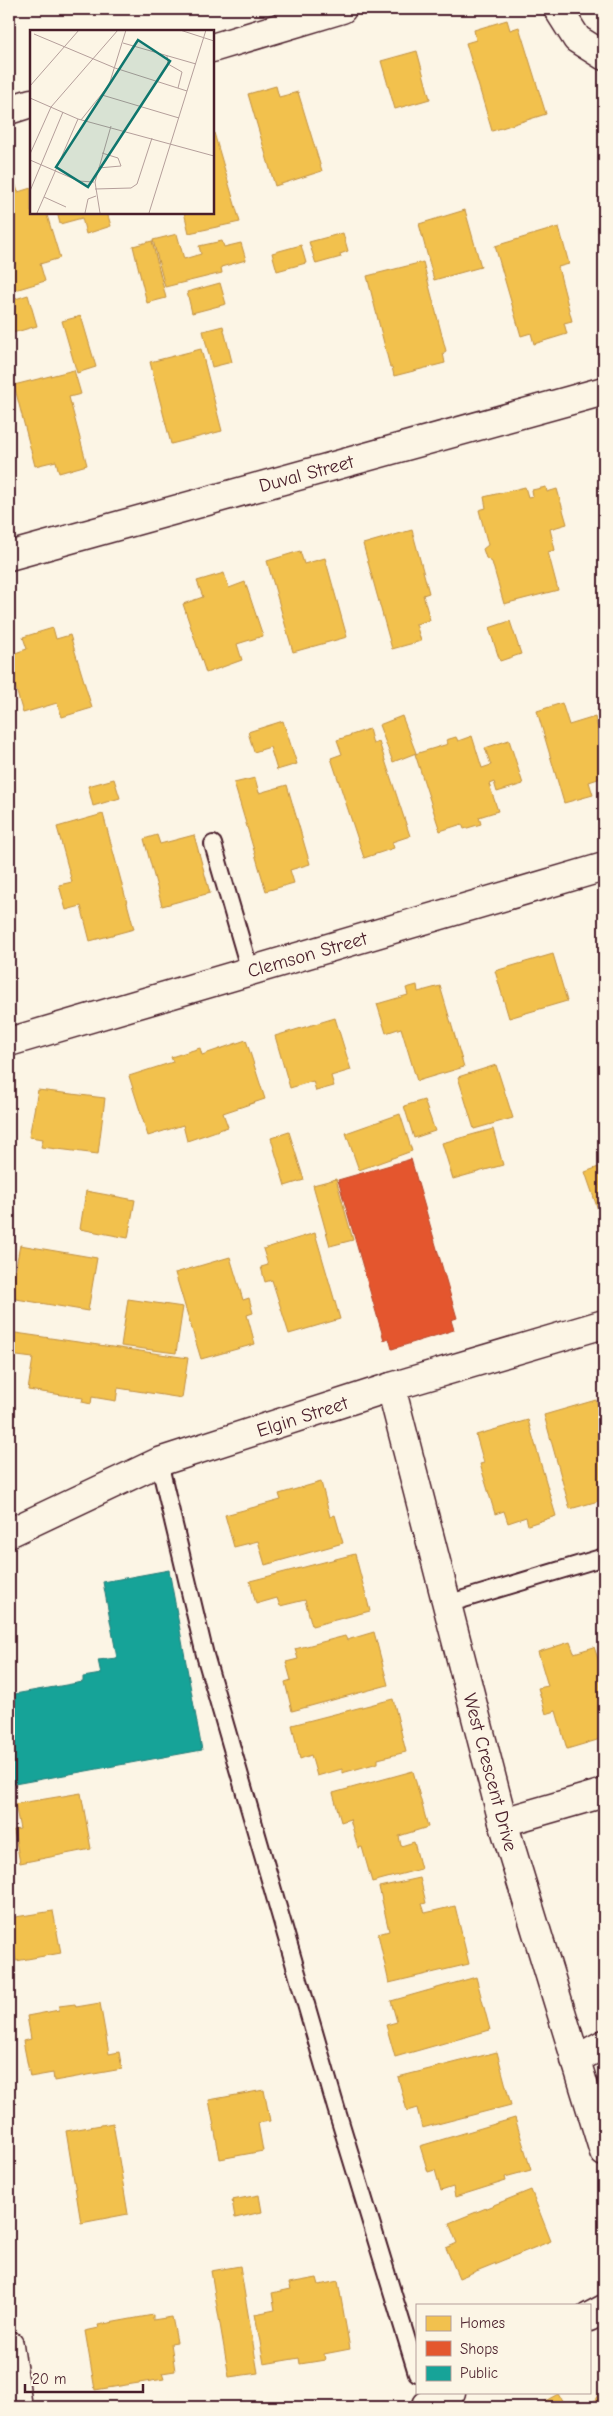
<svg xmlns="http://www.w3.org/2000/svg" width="613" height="2416" viewBox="0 0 613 2416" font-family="'Comic Neue',sans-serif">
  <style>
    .homes { fill: #f2c14e; stroke: #c09044 }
    .shops { fill: #e4572e; stroke: #b6462d }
    .public { fill: #17a398; stroke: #267b77 }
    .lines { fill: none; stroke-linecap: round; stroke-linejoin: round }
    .lane-casing { stroke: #4a1f2b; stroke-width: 20 }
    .street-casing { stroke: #4a1f2b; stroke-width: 31 }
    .lane { stroke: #fcf5e5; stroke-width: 16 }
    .street { stroke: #fcf5e5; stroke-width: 28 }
    .labels { text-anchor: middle; stroke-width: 5; stroke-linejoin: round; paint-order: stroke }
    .street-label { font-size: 19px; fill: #4a1f2b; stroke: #fcf5e5 }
    .inset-road { fill: none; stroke: #b59f9b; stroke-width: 1 }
    .view { fill: #0f766e; fill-opacity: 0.15; stroke: #0f766e; stroke-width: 2.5 }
    .inset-edge { fill: none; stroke: #4a1f2b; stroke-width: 2.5 }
  </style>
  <rect width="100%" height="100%" fill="#fcf5e5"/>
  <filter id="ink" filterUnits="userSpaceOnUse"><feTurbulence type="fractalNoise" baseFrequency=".02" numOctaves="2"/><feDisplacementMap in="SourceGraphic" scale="10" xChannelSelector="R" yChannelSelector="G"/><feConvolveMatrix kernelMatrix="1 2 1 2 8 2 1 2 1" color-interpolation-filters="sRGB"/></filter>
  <g filter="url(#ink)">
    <g class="homes">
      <polygon points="507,20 510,30 519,27 546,114 492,131 466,43 476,40 474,30"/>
      <polygon points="417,51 430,99 395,109 381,61"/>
      <polygon points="276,86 279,97 298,92 322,171 275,186 248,94"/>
      <polygon points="212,126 240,222 189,233 184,212 212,212"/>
      <polygon points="9,165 18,192 31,188 31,212 46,212 60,258 40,264 45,281 12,291 9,280"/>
      <polygon points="465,210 481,267 434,280 419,224"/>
      <polygon points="57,212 107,212 111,226 86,234 82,218 60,224"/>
      <polygon points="559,227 569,264 558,267 572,321 564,323 567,334 534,344 531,333 521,336 495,246"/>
      <polygon points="343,233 348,251 340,254 341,257 316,264 309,242"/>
      <polygon points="177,234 184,259 201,254 199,246 222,241 224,247 241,243 246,260 221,267 222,273 165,287 153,240"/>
      <polygon points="152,241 166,298 147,303 133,246"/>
      <polygon points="301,245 306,263 277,271 272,253"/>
      <polygon points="423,262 446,351 443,353 445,363 394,376 392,367 390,367 367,276"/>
      <polygon points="220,283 226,304 192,313 187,292"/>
      <polygon points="28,295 37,326 9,334 9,301"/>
      <polygon points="81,316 96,367 77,373 62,321"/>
      <polygon points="223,326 232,362 212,367 203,331"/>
      <polygon points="201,349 222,431 171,444 150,362"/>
      <polygon points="74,370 81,394 69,397 87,465 59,473 56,461 35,466 14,385"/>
      <polygon points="525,487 528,497 533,496 532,490 546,487 547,492 557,489 567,524 550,529 555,550 548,552 558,590 504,604 492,562 486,558 483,549 488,545 479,510 486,508 484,497"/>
      <polygon points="412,530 429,593 423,595 430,620 416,624 421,641 392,649 363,544"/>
      <polygon points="300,551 304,564 325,558 347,637 293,652 267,561"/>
      <polygon points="224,573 229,588 245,582 263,636 237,644 242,660 206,673 183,604 203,597 197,581"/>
      <polygon points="510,621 521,654 500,661 489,628"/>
      <polygon points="53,628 56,639 70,635 92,708 62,717 57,703 23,713 9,666 9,655 27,649 23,637"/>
      <polygon points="562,703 569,725 595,717 604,751 604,777 589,782 593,795 564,803 537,711"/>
      <polygon points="402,716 416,753 393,762 379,725"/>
      <polygon points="283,721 297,764 277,770 270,747 254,752 248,732"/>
      <polygon points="369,729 373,744 379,742 410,836 392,842 394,848 364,858 331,758 342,754 337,740"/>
      <polygon points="472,736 482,768 491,765 485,748 509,740 523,784 497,792 494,782 489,784 498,811 479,817 481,824 464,829 462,824 440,831 415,754 448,744 446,740 456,737 458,741"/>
      <polygon points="255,778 259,793 287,785 310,864 290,870 294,883 266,891 234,783"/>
      <polygon points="114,779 120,798 93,806 88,786"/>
      <polygon points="103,814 134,929 90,941 81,906 66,910 59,885 72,882 57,827"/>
      <polygon points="157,835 160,844 194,835 210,893 162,906 144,839"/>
      <polygon points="553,954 567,1001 509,1018 495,971"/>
      <polygon points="417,985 418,992 440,986 464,1067 417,1081 401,1028 386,1033 377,1004 408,995 406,988"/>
      <polygon points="335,1018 351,1070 331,1076 334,1086 316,1091 313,1081 290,1088 275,1036"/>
      <polygon points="246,1040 265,1099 223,1113 228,1127 187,1141 183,1125 148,1136 129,1076 173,1062 171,1057 200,1048 202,1055"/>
      <polygon points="496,1065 513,1118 474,1129 458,1077"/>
      <polygon points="38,1090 105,1098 98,1154 41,1147 43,1139 29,1137"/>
      <polygon points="424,1100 435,1131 414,1138 404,1106"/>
      <polygon points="400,1114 412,1151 359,1170 346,1133"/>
      <polygon points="493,1129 503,1165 453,1179 442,1143"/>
      <polygon points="289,1132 304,1180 285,1186 271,1138"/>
      <polygon points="604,1165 604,1227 585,1172"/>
      <polygon points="336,1179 353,1240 330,1246 313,1185"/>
      <polygon points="86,1191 135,1200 128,1238 80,1229"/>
      <polygon points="315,1233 340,1319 289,1334 272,1280 265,1282 261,1267 268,1265 263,1249"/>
      <polygon points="20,1245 97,1258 88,1311 10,1298"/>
      <polygon points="230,1257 243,1300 249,1298 253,1313 247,1315 255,1344 201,1359 175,1273"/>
      <polygon points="128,1299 183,1307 176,1353 121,1346"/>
      <polygon points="9,1332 188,1358 182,1398 118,1388 116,1401 92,1397 91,1404 82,1402 83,1398 28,1390 33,1358 9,1355"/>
      <polygon points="596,1400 604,1425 604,1488 599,1489 602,1500 570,1509 544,1415"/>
      <polygon points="528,1420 556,1516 528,1525 526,1517 508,1523 504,1511 495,1514 480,1464 484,1463 476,1435"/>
      <polygon points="321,1482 330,1517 335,1515 343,1543 265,1565 258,1541 234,1547 225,1515 281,1500 279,1494"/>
      <polygon points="355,1554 370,1611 312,1626 305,1600 280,1606 277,1598 256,1604 250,1581"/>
      <polygon points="374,1632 388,1685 292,1711 285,1682 291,1680 286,1662 298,1659 295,1649 345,1636 347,1640"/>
      <polygon points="570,1642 574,1653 594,1647 602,1670 604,1670 604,1738 567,1749 556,1711 546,1714 538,1688 548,1686 538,1652"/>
      <polygon points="393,1699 406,1752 378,1759 378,1763 342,1773 342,1769 317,1776 311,1755 300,1759 292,1725"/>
      <polygon points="413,1771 428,1827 399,1836 401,1846 414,1842 421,1869 372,1882 362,1847 358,1848 350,1819 341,1822 333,1793"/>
      <polygon points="81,1793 91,1849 20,1863 14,1830 20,1829 15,1804"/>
      <polygon points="420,1878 426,1903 422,1904 425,1913 455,1906 469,1964 389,1983 378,1934 389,1931 379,1887"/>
      <polygon points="53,1911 61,1953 16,1961 9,1918"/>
      <polygon points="476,1977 490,2030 395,2057 386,2025 397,2022 391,2001"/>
      <polygon points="100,2003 109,2054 119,2052 122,2069 54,2081 53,2073 30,2077 23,2041 31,2039 27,2016 59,2010 59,2006 75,2004 76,2007"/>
      <polygon points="497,2052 511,2105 422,2128 417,2108 407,2111 398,2077"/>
      <polygon points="264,2090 270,2121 258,2123 263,2151 220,2159 209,2100"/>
      <polygon points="515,2118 531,2170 505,2177 506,2181 455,2197 453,2187 441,2191 435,2170 428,2172 420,2146"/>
      <polygon points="113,2123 128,2214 81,2223 66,2131"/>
      <polygon points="531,2190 551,2241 459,2278 446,2248 457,2243 449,2223"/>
      <polygon points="259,2195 262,2212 235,2218 232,2200"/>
      <polygon points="240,2266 258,2373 229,2377 211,2271"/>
      <polygon points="317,2278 319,2285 338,2281 350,2349 324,2354 325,2360 300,2364 299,2358 264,2364 255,2314 275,2310 272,2293 291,2289 289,2283"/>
      <polygon points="153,2315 153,2320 172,2317 177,2342 171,2343 175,2371 162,2373 164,2379 95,2390 85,2331 99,2328 98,2325"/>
      <polygon points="599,2393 604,2395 604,2407 591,2407"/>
      <polygon points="558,2394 566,2407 539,2407 538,2405"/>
    </g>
    <polygon class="shops" points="411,1159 457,1318 451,1320 454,1330 392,1349 389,1338 384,1340 338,1180"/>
    <polygon class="public" points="169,1570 202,1750 9,1785 9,1695 83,1682 83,1677 101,1674 98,1660 117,1658 103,1582"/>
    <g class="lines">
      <g class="lane-casing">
        <g id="lane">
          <polyline points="213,844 250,971"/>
          <polyline points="159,1462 205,1655 336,2108 417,2373"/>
          <polyline points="447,1604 604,1557"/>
        </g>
      </g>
      <g class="street-casing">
        <g id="street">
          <polyline points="558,9 577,39 604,56"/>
          <polyline points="212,48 342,9"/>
          <polyline points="9,110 31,103"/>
          <polyline points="9,556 604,391"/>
          <polyline points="9,1042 604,867"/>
          <polyline points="391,1387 503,1822 604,2152"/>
          <polyline points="9,1533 159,1462 391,1387 604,1324"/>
          <polyline points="503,1822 604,1793"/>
          <polyline points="575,2060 604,2044"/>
          <polyline points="589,2317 604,2309"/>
          <polyline points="9,2345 18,2407"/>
          <polyline points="427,2405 451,2392"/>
        </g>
      </g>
      <use href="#lane" class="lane"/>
      <use href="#street" class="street"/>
    </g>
  </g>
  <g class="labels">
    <g class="street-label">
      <text transform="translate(306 473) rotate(-15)" y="7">Duval Street</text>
      <text transform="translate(307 954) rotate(-16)" y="7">Clemson Street</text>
      <text transform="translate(302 1416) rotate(-18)" y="7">Elgin Street</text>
      <text transform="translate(491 1772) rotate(75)" y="7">West Crescent Drive</text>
    </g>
  </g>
  <g transform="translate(30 30)">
    <rect width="184" height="184" fill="#fcf5e5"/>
    <path class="inset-road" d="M150 0 184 11M4 4 85 38 157 61M93 13 166 34M137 26 138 34 152 42 148 58M0 56 49 0M72 65 149 88M0 68 48 89 184 126M51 90 79 55 96 0M0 124 21 77 88 0M0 130 44 149M68 138 91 136 88 128 72 123M48 151 64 152M65 159 101 158 107 154 122 108M0 161 33 82M14 167 36 177M7 183 48 89M55 183 58 169 66 166M70 183 65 152 81 96M119 183 176 0"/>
    <path class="view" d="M108 10 140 31 58 157 26 137Z"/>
    <rect width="184" height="184" class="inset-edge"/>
  </g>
  <rect width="613" height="2416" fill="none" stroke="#fcf5e5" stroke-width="30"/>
  <rect x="15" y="15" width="583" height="2386" fill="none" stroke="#4a1f2b" stroke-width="2" filter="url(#ink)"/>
  <rect x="416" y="2304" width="175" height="90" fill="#fcf5e5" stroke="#b59f9b"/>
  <rect x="426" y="2316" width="25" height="15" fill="#f2c14e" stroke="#b59f9b"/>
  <text x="460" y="2328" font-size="15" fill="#4a1f2b">Homes</text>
  <rect x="426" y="2341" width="25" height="15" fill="#e4572e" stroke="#b59f9b"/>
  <text x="460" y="2354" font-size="15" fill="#4a1f2b">Shops</text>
  <rect x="426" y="2366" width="25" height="15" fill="#17a398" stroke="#b59f9b"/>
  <text x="460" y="2378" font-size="15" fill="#4a1f2b">Public</text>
  <path d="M25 2384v8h118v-8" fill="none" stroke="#4a1f2b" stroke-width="2.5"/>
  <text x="32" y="2384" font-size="15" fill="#4a1f2b" stroke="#fcf5e5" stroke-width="4" paint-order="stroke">20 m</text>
</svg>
